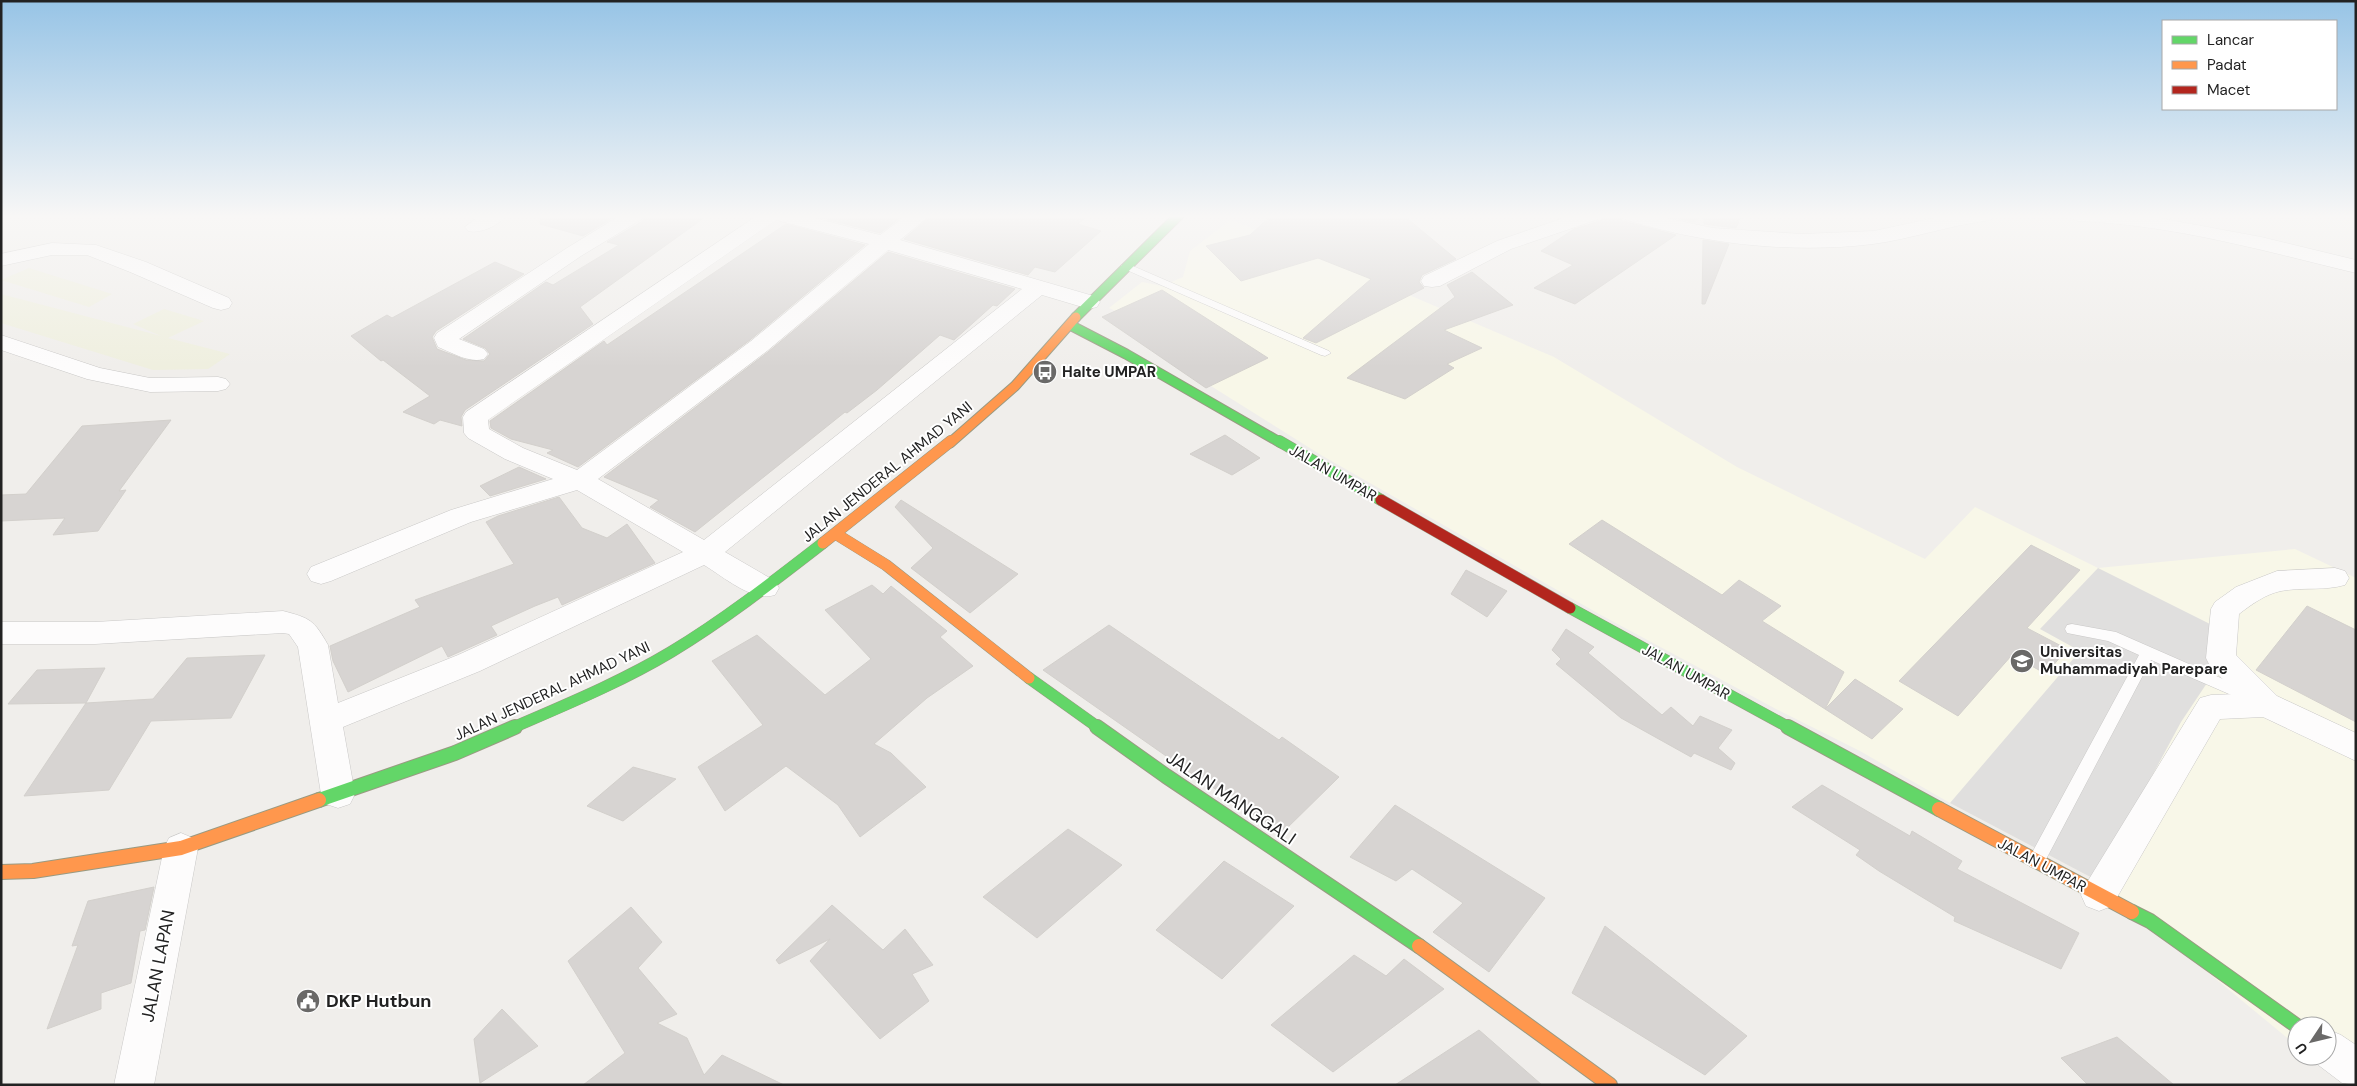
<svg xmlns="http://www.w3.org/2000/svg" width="2357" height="1086" viewBox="0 0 2357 1086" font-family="'DM Sans',sans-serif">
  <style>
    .education { fill: #f8f7e8 }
    .farmland { fill: #efefdf }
    .parking { fill: #e0dfde }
    .building { fill: #d7d4d2; stroke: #d3d0cc }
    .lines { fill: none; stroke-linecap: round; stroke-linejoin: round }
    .lane-casing { stroke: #c9c8c7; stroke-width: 1 }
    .street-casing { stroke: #c9c8c7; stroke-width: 1 }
    .fast-far2-casing { stroke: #999a82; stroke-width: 11 }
    .fast-far1-casing { stroke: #999a82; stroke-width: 12 }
    .fast-casing { stroke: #999a82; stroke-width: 16 }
    .slow-far2-casing { stroke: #999a82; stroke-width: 11 }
    .slow-far1-casing { stroke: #999a82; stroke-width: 12 }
    .slow-casing { stroke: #999a82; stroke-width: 16 }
    .jam-casing { stroke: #999a82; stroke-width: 12 }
    .lane { fill: #fdfcfc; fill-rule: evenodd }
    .street { fill: #fdfcfc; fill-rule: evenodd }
    .fast-far2 { stroke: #63d668; stroke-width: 9 }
    .fast-far1 { stroke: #63d668; stroke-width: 11 }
    .fast { stroke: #63d668; stroke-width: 14 }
    .slow-far2 { stroke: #ff974d; stroke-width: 9 }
    .slow-far1 { stroke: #ff974d; stroke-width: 11 }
    .slow { stroke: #ff974d; stroke-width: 14 }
    .jam { stroke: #b3261e; stroke-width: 11 }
    .labels { text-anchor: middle; stroke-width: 4; stroke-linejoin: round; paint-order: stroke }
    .poi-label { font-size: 15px; font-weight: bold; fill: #222; stroke: #fff; text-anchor: start }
    .street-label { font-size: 15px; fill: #222; stroke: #fff }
    .near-street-label { font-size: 18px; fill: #222; stroke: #fff }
    .near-poi-label { font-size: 18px; font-weight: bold; fill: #222; stroke: #fff; text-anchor: start }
  </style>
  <rect width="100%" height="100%" fill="#f0eeeb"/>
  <polygon class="education" points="1230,220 1255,229 1554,357 1737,467 1925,559 1975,507 2098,568 2295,549 2356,578 2356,1085 2344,1085 2309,1056 2327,1056 2327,1026 2297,1026 2297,1046 2096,880 1950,803 1860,751 1776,709 1599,614 1321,455 1112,324 1124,315 1109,308 1142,282 1162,286 1183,277 1190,251"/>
  <g class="farmland">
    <polygon points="29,268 112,294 89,307 1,280"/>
    <polygon points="1,294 161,336 133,324 164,309 204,321 168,338 230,354 208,369 153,370 1,323"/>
  </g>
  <polygon class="parking" points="2098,568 2216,627 2211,677 2181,722 2096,880 1950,803 2080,651 2040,629"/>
  <g class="building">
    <polygon points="541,215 617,215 583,236 540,224"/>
    <polygon points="647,215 708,215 580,307 593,324 465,410 461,417 462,426 440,420 434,424 403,412 430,396 383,360 381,361 351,336 387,315 392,318 495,262 524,274 436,331 432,337 437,349 466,360 484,361 490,354 485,348 463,339 546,282 553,285 619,245 607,242 643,221"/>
    <polygon points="811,215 904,215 880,233"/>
    <polygon points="932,215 1089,215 1078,224 1101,231 1055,272 1035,267 1028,275 904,239"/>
    <polygon points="1272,215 1403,215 1456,259 1422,275 1419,282 1424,288 1316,343 1303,338 1371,279 1318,258 1241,281 1206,246 1250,235"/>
    <polygon points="1604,215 1619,215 1623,221 1676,235 1575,304 1534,288 1573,265 1541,251 1574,229 1600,221"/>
    <polygon points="1661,215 1741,215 1736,228 1704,224 1704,215 1694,222"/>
    <polygon points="786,224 865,245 750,340 578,467 547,453 553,450 511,439 491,428 490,421 604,341 607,345"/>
    <polygon points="1703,240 1729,244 1705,304 1702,304"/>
    <polygon points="888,252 1015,289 997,306 993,305 954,340 940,335 877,390 847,413 845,412 695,532 650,507 659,500 604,477 768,352"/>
    <polygon points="1472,272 1513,305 1444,330 1482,348 1447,364 1454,368 1405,399 1347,378 1455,297 1447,285"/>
    <polygon points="1162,290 1209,320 1268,358 1206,388 1102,317"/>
    <polygon points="171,420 119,491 126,490 98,531 53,535 65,518 1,521 1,495 26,494 82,426"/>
    <polygon points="1225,435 1260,458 1232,475 1190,454"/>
    <polygon points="519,467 546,479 490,496 480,486"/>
    <polygon points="559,497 582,528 607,538 627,524 655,563 562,605 558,597 535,606 491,626 497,635 448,657 442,646 348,692 333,661 330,646 420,607 415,600 514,564 486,522 498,516"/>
    <polygon points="901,500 1018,574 970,613 911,568 933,548 895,507"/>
    <polygon points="1602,520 1722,595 1739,580 1781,606 1762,621 1844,672 1825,709 1569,544"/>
    <polygon points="2031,545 2080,570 2027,628 2067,649 2046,674 2012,655 1958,716 1899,681"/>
    <polygon points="1466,570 1507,591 1487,617 1451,594"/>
    <polygon points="872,585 883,594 891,586 947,631 940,637 973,666 927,698 874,744 891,753 926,787 860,837 838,805 786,766 725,811 698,767 763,725 712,661 757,635 825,695 871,659 825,610"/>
    <polygon points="2307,606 2356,630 2356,722 2256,670"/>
    <polygon points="1109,625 1279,740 1282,737 1339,777 1282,833 1179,765 1043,670"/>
    <polygon points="1566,629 1594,647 1588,653 1662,715 1671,707 1693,726 1700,716 1732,730 1718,748 1735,763 1731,770 1694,753 1691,757 1621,718 1556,664 1561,659 1552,650"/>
    <polygon points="265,655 231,718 151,721 109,790 24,796 86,703 153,699 187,658"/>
    <polygon points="105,668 86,703 8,704 37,670"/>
    <polygon points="1855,679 1903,709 1872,739 1825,709"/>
    <polygon points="633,767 676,779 623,821 587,806"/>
    <polygon points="1822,785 1910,836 1912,831 1962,861 1957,869 2079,933 2061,969 1954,921 1955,917 1879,871 1856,855 1860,850 1792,807"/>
    <polygon points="1395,805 1545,898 1489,972 1433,932 1463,903 1412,869 1396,881 1350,857"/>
    <polygon points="1068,829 1122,865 1037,938 983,897"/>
    <polygon points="1224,861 1294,906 1222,979 1156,930"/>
    <polygon points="154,887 145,930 140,931 131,983 101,993 101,1009 47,1029 78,945 72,946 88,901"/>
    <polygon points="832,905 883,950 905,929 933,965 912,974 929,1001 880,1039 810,961 830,939 779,964 776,960"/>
    <polygon points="631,907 662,942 638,968 677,1014 657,1023 687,1038 704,1075 722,1055 784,1085 583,1085 625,1053 568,961"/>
    <polygon points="1605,926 1747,1036 1705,1075 1572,993"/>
    <polygon points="1354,955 1386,976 1404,959 1444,989 1333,1072 1271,1025"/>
    <polygon points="502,1009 538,1046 480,1083 474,1039"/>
    <polygon points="1479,1030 1542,1085 1395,1085"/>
    <polygon points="2117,1037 2174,1085 2088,1085 2061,1058"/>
  </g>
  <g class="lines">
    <g class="lane-casing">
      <g id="lane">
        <polygon points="1126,263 1329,351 1331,353 1325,356 1321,355 1122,268 1121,266"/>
        <polygon points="2072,624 2116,632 2255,693 2258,697 2255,701 2250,703 2245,701 2151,660 2042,867 2036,869 2030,867 2027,862 2139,655 2108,641 2067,633 2065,629 2067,625"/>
      </g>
    </g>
    <g class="street-casing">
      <g id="street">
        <path d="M481 215H506C499 226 480 234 468 231L465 227Z"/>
        <path d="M621 215H645L642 219 581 256 459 339 484 349 488 354 484 359C468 363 453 353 438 347L434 338 437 333 567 248Z"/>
        <path d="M758 215H803L880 235 907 215H930L900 240 1097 297 1100 302 1097 307 1089 309 1042 295 725 552 775 581 779 588 775 595C752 602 724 577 704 565L480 671 343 727 355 794 350 804 338 808 326 804 321 794 298 647 289 634 283 633 95 644H1V622H95L283 611C310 618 314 620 328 645L338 703 458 655 683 552 577 490 471 522 331 581 321 584 311 581 307 574 311 567 451 510 553 479 505 459 468 438 464 433 463 417 466 412ZM776 220 869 244 751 341 577 470 523 448 489 429 488 420ZM888 250 1022 289 704 540 598 479 767 351Z"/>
        <polygon points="1572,215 1602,215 1599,219 1511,249 1440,286 1432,287 1424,286 1421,281 1424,276 1497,241"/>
        <path d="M1621 215H1652L1713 228 1802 234 1874 231 1948 215H1995L1992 219 1985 221C1947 226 1911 239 1873 244 1790 254 1703 244 1624 219Z"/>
        <path d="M2069 215H2143L2261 237 2356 260V273C2265 251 2173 225 2079 221L2072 219Z"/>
        <polygon points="52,243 96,245 146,262 229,298 232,303 229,308 221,310 213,308 130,272 87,255 52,255 1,266 1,254"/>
        <polygon points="1,335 100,368 150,378 218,377 226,379 230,384 226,389 218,391 150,392 87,379 1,350"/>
        <path d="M2335 568 2345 571 2349 578 2345 585C2324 591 2302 587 2281 591 2266 594 2252 604 2239 614L2236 655 2277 696 2356 733V761L2263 717 2220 719 2112 906 2099 911 2086 906 2081 895 2086 884 2200 698 2211 695 2237 694 2210 666 2206 658 2211 609 2215 602 2236 587 2277 571Z"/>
        <polygon points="181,833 193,838 198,848 154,1085 114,1085 164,848 169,838"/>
        <polygon points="2327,1029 2341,1035 2356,1045 2356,1085 2342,1083 2313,1061 2311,1056 2327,1056"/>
      </g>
    </g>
    <g class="fast-far2-casing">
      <g id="fast-far2">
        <polyline points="1076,317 1179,215"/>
        <polyline points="1070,325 1126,354 1281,443"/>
      </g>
    </g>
    <g class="fast-far1-casing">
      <g id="fast-far1">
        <polyline points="1279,441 1381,500"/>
        <polyline points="1570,608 1790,728"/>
        <polyline points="1029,678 1099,728"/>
        <path d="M512 728C565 705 621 682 671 652 724 620 774 581 823 543"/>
      </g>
    </g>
    <g class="fast-casing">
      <g id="fast">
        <polyline points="1097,727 1166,776 1419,946"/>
        <polyline points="1788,727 1939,809"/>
        <polyline points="319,800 455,753 515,727"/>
        <polyline points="2132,912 2150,921 2297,1026"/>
      </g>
    </g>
    <g class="slow-far2-casing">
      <polyline id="slow-far2" points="950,443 1015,386 1076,317"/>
    </g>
    <g class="slow-far1-casing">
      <g id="slow-far1">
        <polyline points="836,534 886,565 1029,678"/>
        <polyline points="823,543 951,441"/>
      </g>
    </g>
    <g class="slow-casing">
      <g id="slow">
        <polyline points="1939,809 2132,912"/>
        <polyline points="1,872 33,871 181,848 319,800"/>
        <polyline points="1419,946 1610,1085"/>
      </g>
    </g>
    <g class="jam-casing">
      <polyline id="jam" points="1381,500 1570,608"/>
    </g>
    <use href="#lane" class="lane"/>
    <use href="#street" class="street"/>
    <use href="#fast-far2" class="fast-far2"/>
    <use href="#fast-far1" class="fast-far1"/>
    <use href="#fast" class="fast"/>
    <use href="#slow-far2" class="slow-far2"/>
    <use href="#slow-far1" class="slow-far1"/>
    <use href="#slow" class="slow"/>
    <use href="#jam" class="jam"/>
  </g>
  <linearGradient id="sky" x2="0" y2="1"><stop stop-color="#97c4e6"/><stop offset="0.59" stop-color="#f8f7f6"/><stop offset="1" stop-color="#f8f7f6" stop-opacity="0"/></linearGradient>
  <rect width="2357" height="367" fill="url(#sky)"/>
  <defs>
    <g id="bus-disc" transform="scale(1.25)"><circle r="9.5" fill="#6a6968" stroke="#fff"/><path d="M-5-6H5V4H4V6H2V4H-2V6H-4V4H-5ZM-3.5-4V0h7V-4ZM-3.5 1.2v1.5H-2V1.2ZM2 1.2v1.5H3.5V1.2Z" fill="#fff"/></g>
    <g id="university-disc" transform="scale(1.25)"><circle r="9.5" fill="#6a6968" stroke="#fff"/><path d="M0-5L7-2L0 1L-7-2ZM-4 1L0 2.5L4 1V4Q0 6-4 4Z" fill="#fff"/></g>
    <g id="civic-disc" transform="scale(1.25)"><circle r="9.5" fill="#6a6968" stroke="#fff"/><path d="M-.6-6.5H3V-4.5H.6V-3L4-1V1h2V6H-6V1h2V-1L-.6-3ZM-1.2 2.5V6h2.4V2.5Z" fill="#fff"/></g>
  </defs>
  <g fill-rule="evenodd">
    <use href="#bus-disc" x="1045" y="372"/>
    <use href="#university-disc" x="2022" y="661"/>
    <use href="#civic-disc" x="308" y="1001"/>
  </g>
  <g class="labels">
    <g class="poi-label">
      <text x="1062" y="377">Halte UMPAR</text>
      <text x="2040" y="657">Universitas<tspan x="2040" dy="17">Muhammadiyah Parepare</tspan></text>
    </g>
    <g class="street-label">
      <text transform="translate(887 472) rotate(-39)" y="5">JALAN JENDERAL AHMAD YANI</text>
      <text transform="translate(1333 473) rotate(30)" y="5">JALAN UMPAR</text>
      <text transform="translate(1686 672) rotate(29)" y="5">JALAN UMPAR</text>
      <text transform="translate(552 691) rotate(-25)" y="5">JALAN JENDERAL AHMAD YANI</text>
      <text transform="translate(2042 865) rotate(28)" y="5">JALAN UMPAR</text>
    </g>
    <g class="near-street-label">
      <text transform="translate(1231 798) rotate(34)" y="6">JALAN MANGGALI</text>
      <text transform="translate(158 966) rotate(-79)" y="6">JALAN LAPAN</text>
    </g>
    <g class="near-poi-label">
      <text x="326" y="1007">DKP Hutbun</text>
    </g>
  </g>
  <rect width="2357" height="1086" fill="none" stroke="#222222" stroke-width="5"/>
  <rect x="2162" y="20" width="175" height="90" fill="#ffffff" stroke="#a7a7a7"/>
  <rect x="2172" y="36" width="25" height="8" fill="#63d668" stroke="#a7a7a7"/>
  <text x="2207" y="45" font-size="15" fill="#222222">Lancar</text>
  <rect x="2172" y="61" width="25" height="8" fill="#ff974d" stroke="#a7a7a7"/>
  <text x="2207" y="70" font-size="15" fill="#222222">Padat</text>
  <rect x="2172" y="86" width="25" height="8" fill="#b3261e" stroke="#a7a7a7"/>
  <text x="2207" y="95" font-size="15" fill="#222222">Macet</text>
  <g transform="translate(2312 1041) rotate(235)"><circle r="24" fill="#ffffff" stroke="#a7a7a7"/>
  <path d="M0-4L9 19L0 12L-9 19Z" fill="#6a6968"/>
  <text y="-8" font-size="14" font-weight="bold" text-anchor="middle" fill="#222222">U</text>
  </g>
</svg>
